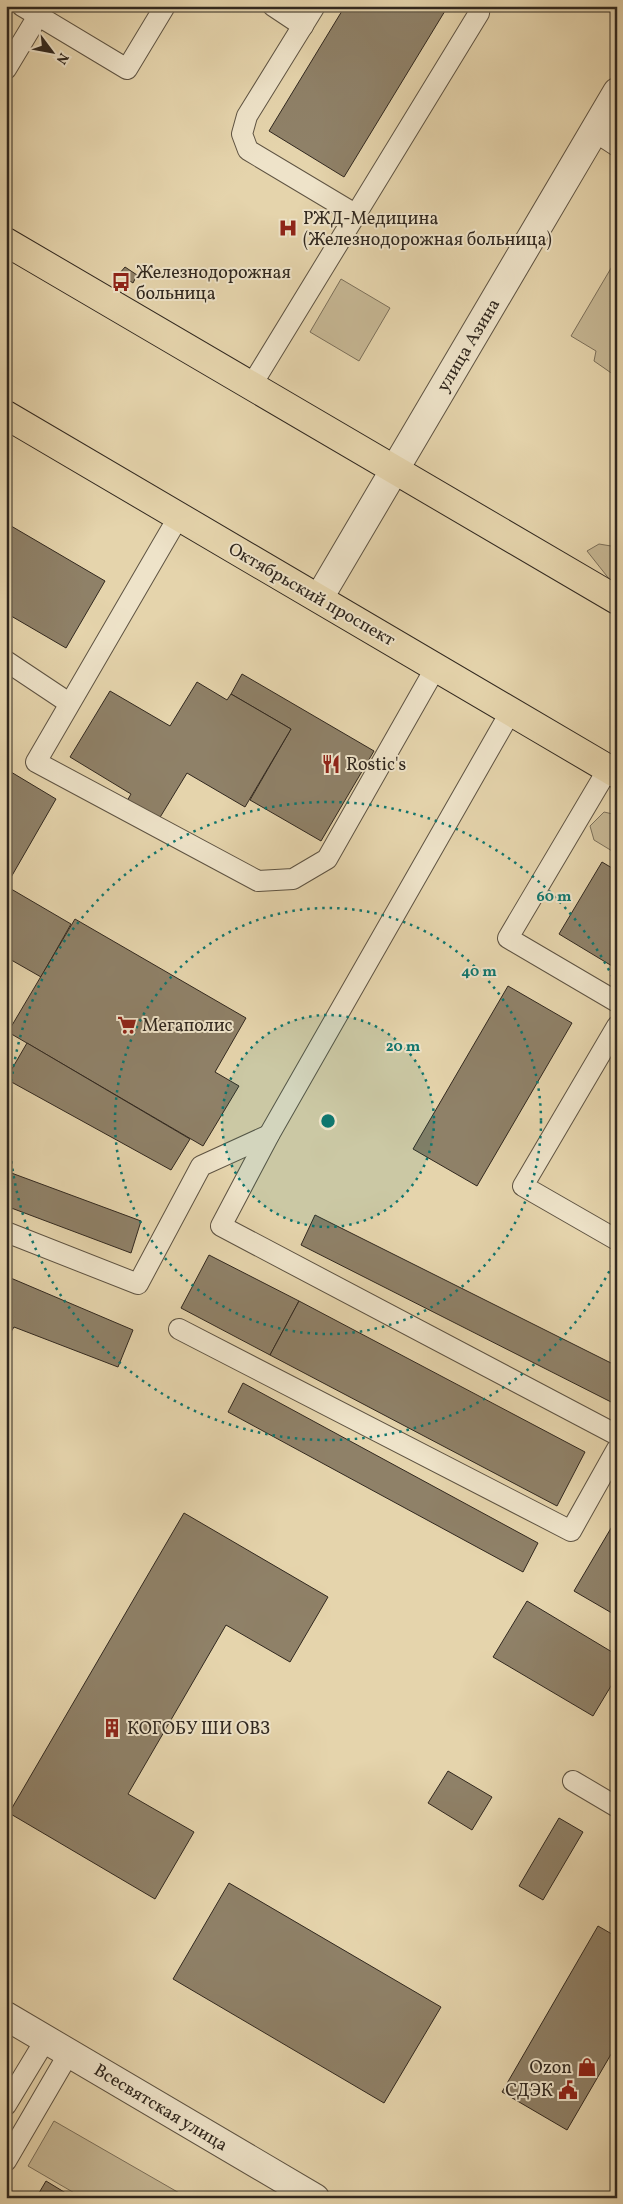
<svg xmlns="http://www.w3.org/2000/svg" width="623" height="2204" viewBox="0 0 623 2204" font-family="Vollkorn,serif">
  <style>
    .green { fill: #c6b794; stroke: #7c705a }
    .building { fill: #8f8168; stroke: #31281f }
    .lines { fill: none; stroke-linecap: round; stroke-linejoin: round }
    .lane-casing { stroke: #5e5342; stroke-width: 22 }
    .street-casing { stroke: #5e5342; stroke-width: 30 }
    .primary-casing { stroke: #31281f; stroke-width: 30 }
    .lane { stroke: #eee3c9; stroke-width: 20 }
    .street { stroke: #eee3c9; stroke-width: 28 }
    .primary { stroke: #e5d4ac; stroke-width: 28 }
    .ring { fill: none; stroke: #0f766e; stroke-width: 2.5; stroke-dasharray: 2.5 5 }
    .labels { text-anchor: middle; stroke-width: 4; stroke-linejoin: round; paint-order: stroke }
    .poi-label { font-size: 18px; fill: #31281f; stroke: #eee3c9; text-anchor: start }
    .street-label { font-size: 18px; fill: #31281f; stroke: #eee3c9 }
    .centre { fill: #0f766e; stroke: #eee3c9; stroke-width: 2.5 }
    .ring-label { font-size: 15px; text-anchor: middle; font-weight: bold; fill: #0f766e; stroke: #eee3c9; stroke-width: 4; stroke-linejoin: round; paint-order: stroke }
  </style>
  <rect width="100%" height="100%" fill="#e5d4ac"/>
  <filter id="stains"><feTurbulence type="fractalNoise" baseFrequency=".004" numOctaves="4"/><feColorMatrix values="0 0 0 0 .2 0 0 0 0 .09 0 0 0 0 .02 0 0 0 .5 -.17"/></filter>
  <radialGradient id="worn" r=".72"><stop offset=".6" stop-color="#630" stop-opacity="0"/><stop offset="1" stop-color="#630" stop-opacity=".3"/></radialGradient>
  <g class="green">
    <polygon points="617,258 617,377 594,361 596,351 571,336"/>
    <polygon points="341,279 390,308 359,361 310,332"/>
    <polygon points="599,544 617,547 617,584 610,580 587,551"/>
    <polygon points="604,812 617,815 617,854 594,840 590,826"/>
    <polygon points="54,2121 188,2198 83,2198 28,2166"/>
  </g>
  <g class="building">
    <polygon points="345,6 448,6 344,177 269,131"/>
    <polygon points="125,267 137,275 133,283 119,274"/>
    <polygon points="6,523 105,581 66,648 6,613"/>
    <polygon points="242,674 374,751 321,841 250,800 291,729 231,694"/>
    <polygon points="197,682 227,700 231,694 291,729 245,807 187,773 159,819 127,801 131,794 70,757 110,691 170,726"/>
    <polygon points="6,769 56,799 6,886"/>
    <polygon points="602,862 617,871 617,969 559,934"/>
    <polygon points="6,886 71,924 41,977 6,957"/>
    <polygon points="75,919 246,1018 215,1072 239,1086 203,1146 8,1032"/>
    <polygon points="508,986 572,1023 477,1186 413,1149"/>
    <polygon points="27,1043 190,1139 171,1170 6,1079"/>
    <polygon points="6,1171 141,1221 131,1253 6,1206"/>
    <polygon points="315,1215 617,1366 617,1405 301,1245"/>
    <polygon points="209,1255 299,1301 270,1355 181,1308"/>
    <polygon points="6,1276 133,1330 118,1367 14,1327 6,1340"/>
    <polygon points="299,1301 585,1452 557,1506 270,1355"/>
    <polygon points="243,1383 538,1543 523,1572 228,1412"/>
    <polygon points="184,1513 328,1597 290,1662 226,1625 128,1794 194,1832 155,1899 9,1813"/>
    <polygon points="617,1518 617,1616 574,1591"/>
    <polygon points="527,1601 617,1655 617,1676 593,1716 493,1657"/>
    <polygon points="448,1771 492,1797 472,1830 428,1803"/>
    <polygon points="559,1818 583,1832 543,1900 519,1886"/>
    <polygon points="229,1883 441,2007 384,2103 173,1979"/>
    <polygon points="598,1926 617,1937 617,2044 567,2130 502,2092"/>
    <polygon points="46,2181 74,2198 36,2198"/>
  </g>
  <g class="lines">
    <g class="lane-casing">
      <g id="lane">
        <polyline points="22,6 127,69 165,6"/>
        <polyline points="273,6 303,26"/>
        <polyline points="315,6 247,116 242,134 248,150 355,214"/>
        <polyline points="6,69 38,16"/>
        <polyline points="594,131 617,146"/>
        <polyline points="251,386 479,13 480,6"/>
        <polyline points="179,516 36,762 258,881 293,879 327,859 436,667"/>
        <polyline points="6,661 69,703"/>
        <polyline points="511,711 269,1135 221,1226 617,1435"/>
        <polyline points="608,769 508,938 617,1002"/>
        <polyline points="617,1026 523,1186 617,1240"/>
        <polyline points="6,1232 138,1284 201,1166 269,1135"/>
        <polyline points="179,1329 571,1531 617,1449"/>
        <polyline points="573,1781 617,1807"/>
        <polyline points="6,2105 46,2039"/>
        <polyline points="6,2161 69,2053"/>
      </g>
    </g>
    <g class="street-casing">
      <g id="street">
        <polyline points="319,598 617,92"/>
        <polyline points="6,2016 315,2198"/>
      </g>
    </g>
    <g class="primary-casing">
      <g id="primary">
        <polyline points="6,242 617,600"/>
        <polyline points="6,415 617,774"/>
      </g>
    </g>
    <use href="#lane" class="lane"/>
    <use href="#street" class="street"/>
    <use href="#primary" class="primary"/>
  </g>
  <circle cx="328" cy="1121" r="106" fill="#0f766e" fill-opacity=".12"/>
  <g class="ring">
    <circle cx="328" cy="1121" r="106"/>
    <circle cx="328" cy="1121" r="213"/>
    <path d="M616 1258A319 319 0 1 1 616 984"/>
  </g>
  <defs>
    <g id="hospital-bare" transform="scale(1.5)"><path d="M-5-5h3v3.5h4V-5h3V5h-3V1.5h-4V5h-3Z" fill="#8f2418" stroke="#eee3c9" stroke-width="2.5" paint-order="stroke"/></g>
    <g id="bus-bare" transform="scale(1.5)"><path d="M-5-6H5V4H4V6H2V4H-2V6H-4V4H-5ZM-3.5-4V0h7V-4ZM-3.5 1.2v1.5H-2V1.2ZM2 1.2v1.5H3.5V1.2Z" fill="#8f2418" stroke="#eee3c9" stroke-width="2.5" paint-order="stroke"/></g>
    <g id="restaurant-bare" transform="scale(1.5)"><path d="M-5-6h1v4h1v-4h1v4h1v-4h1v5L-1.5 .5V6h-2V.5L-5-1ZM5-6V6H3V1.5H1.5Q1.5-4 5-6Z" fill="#8f2418" stroke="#eee3c9" stroke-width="2.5" paint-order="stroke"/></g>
    <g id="supermarket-bare" transform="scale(1.5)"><path d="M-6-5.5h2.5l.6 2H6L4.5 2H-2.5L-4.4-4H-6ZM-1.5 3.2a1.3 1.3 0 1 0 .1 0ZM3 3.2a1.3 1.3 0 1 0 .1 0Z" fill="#8f2418" stroke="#eee3c9" stroke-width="2.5" paint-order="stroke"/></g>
    <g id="building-bare" transform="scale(1.5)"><path d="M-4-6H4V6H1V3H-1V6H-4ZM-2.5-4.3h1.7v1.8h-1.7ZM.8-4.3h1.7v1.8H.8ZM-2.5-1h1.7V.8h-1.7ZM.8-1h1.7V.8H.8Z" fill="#8f2418" stroke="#eee3c9" stroke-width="2.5" paint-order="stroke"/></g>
    <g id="shop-bare" transform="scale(1.5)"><path d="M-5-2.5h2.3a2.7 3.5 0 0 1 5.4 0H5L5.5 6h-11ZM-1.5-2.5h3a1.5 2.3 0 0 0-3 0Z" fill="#8f2418" stroke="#eee3c9" stroke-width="2.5" paint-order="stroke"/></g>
    <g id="civic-bare" transform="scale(1.5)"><path d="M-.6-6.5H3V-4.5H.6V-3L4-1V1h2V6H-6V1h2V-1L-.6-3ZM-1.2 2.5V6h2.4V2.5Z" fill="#8f2418" stroke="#eee3c9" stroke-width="2.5" paint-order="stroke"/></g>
  </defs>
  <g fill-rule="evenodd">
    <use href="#hospital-bare" x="288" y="228"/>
    <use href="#bus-bare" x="121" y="282"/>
    <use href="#restaurant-bare" x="331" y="764"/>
    <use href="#supermarket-bare" x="127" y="1025"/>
    <use href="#building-bare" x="112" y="1728"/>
    <use href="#shop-bare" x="587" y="2067"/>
    <use href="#civic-bare" x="568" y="2090"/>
  </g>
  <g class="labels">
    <g class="poi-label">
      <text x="303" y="224">РЖД-Медицина<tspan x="303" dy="21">(Железнодорожная больница)</tspan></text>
      <text x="136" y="278">Железнодорожная<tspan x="136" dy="21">больница</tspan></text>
      <text x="346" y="770">Rostiс's</text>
      <text x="142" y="1031">Мегаполис</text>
      <text x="127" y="1734">КОГОБУ ШИ ОВЗ</text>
      <text x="572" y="2073" text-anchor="end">Ozon</text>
      <text x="553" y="2096" text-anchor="end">СДЭК</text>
    </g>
    <g class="street-label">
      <text transform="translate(468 345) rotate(-59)" y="6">улица Азина</text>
      <text transform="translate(312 594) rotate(30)" y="6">Октябрьский проспект</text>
      <text transform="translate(161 2107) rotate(31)" y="6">Всесвятская улица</text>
    </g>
  </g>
  <circle cx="328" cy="1121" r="8" class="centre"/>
  <g class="ring-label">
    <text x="554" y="901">60 m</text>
    <text x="479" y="976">40 m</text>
    <text x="403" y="1051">20 m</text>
  </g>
  <rect width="623" height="2204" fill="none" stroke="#e5d4ac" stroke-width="25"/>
  <rect x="8" y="8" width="608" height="2189" fill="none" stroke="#31281f" stroke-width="2.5"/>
  <rect x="12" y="12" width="598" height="2179" fill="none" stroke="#31281f"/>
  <g transform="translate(52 52) rotate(122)" stroke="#eee3c9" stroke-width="4" paint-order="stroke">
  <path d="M0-4L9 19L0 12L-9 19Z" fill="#31281f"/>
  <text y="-8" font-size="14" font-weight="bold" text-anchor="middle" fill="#31281f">N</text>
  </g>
  <rect width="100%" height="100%" filter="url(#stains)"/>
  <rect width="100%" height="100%" fill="url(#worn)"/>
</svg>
